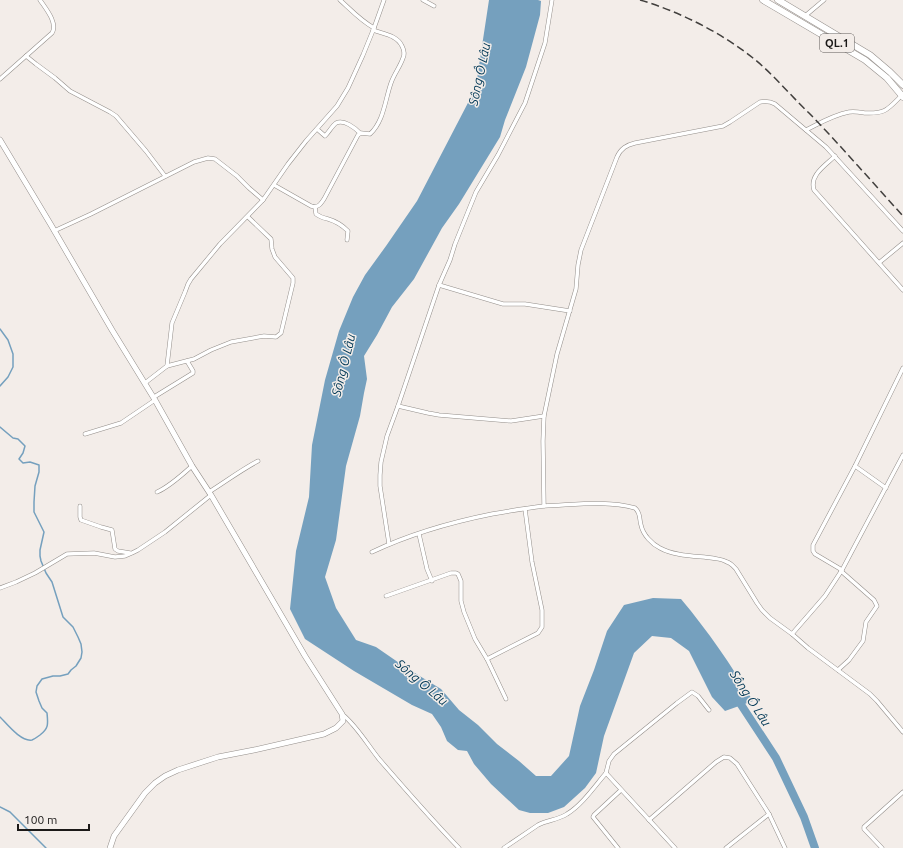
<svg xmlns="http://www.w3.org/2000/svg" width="903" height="848" viewBox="0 0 903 848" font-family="Ubuntu,sans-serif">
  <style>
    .water { fill: #75a0be }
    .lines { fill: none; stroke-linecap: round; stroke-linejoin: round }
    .stream { stroke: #75a0be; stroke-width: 1.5 }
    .river { stroke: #75a0be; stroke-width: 8 }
    .minor-casing { stroke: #938e8a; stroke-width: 4.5 }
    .secondary-casing { stroke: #938e8a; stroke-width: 6 }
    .trunk-casing { stroke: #938e8a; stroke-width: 7 }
    .minor { stroke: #fff; stroke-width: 3.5 }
    .secondary { stroke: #fff; stroke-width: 5 }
    .trunk { stroke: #fff; stroke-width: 6 }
    .rail { stroke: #413f3d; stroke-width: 1.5; stroke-dasharray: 8 4; stroke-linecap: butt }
    .labels { text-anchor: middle; stroke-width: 3; stroke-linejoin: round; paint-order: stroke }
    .shield { fill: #f3ede9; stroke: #5c5957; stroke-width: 1 }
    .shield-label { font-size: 11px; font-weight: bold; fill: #1b1918 }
    .water-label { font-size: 13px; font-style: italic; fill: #003856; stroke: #f3ede9 }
  </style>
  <rect width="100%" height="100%" fill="#f3ede9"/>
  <path class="water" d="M489 0H538L541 1 540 15 526 67 505 120 500 137 459 204 442 228 414 279 392 307 377 335 364 356 367 379 364 393 360 416 346 466 336 540 325 577 336 608 356 640 376 647 405 667 441 689 459 710 478 725 497 744 519 761 536 776H551L569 756 580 706 594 670 607 631 624 605 653 598 681 599C708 631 731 665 753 701L725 711 712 697 689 651 671 638 652 636 634 653 604 736 596 773 585 788 564 807 548 813H530L519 810 491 784 474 764 467 751 458 750 447 741 441 727 432 714 412 705 354 671 305 639 290 609 296 551 309 497 312 445 325 380 339 331 353 297 365 275 386 246 417 201 471 97 477 79Z"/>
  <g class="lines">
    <g class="stream">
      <polyline points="0,329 8,340 13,354 13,367 8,377 0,386"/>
      <path d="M0 427 13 438 18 439 25 446 23 453 19 459 23 463 30 462 39 465V472L35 486 34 502V512L44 532 40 550V556L41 561 46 573 52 582 63 617 73 627 78 637 81 644 82 652 81 658 76 666 71 670 68 674 60 676H53L42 679 37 686 36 692 39 701 42 708 47 713C48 724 49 728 40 735 37 737 35 739 32 740 21 742 7 724 0 717"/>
      <polyline points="0,807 10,812 46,848"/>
    </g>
    <polyline class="river" points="736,697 776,758 804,817 815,848"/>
    <g class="minor-casing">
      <g id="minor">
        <path d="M340 0C351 10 361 21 374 28"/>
        <polyline points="423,0 434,6"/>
        <polyline points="805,16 824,0"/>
        <polyline points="26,56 36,64 55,78 70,91 110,112 116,116 146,151 165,176"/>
        <path d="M0 79 52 33C58 23 46 9 40 0"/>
        <path d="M317 129 325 136C329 132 332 126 336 123 344 119 355 128 360 133"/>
        <path d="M806 130C820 123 833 115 849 112 854 111 859 112 865 113 886 114 888 109 902 95"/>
        <path d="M835 156C826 165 809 175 814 190L903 290"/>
        <path d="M274 185 311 206C318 208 320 205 324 199L358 135 361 133 370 134C384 121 385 100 391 83 394 74 400 67 403 58 405 54 404 50 402 46 397 35 383 34 373 30"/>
        <path d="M315 207 316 214C320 217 323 218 328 219 335 221 343 226 348 231L347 240"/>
        <polyline points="54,231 91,214 194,162 208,158 215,159 237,176 249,188 263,200"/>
        <path d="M903 231 826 147 775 104C770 101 766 101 760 102L730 122 723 126 635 143C627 145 621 148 617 157L581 250 578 265 576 289 557 354 544 416 543 441 544 506C574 505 606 500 635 508 641 513 639 519 641 525 643 535 652 544 660 548 674 556 696 556 712 558 717 559 722 559 727 562 731 563 733 566 736 569L757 603 762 610 770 618 792 634 808 648 870 694 877 701 903 732"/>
        <polyline points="880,262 903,243"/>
        <polyline points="439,285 503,304 525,304 570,311"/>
        <polyline points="167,366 194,359 211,350 231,342 264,336 276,337 281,333 293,283 293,278 275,257 272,249 271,239 248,217"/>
        <polyline points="145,383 167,366 172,323 185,292 188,284 191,279 220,244 263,200 288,164 306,141 337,106 348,88 363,55 374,28 384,0"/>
        <polyline points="154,397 193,373 193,371 187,361"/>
        <polyline points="398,406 428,413 439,415 511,421 544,416"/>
        <polyline points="85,434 121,423 155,400"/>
        <polyline points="855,466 886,488"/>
        <path d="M157 492C169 487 182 475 192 466"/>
        <path d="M209 492C225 482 241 470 258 461"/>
        <polyline points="80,506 80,517 81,520 101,527 112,530 115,549 118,551 130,553"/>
        <polyline points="419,534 427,569 432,581"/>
        <polyline points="389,544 380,486 380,475 381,462 387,436 398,406 439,285 450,260 455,244 476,192 498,155 525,103 545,43 552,0"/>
        <path d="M372 552C410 534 452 522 492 514 509 511 527 508 544 506"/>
        <polyline points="842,570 815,554 813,551 813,545 855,466 903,368"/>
        <polyline points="0,588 16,582 35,573 67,554 94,553 115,557 125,556 132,553 138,550 165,532 211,495"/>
        <polyline points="386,596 451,573 456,573 458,574 461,581 461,601 464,612 475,639 487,659 506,699"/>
        <polyline points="792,634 825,596 842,570 903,455"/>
        <polyline points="487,659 538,633 542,627 542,610 532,562 525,509"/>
        <polyline points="838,670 849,660 863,641 866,622 877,606 874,600 841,571"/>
        <path d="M342 714C357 726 367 744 379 759 405 789 431 819 459 848"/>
        <polyline points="649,820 716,762 724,757 730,758 737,764 769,814 785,848"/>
        <path d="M504 848 538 825C547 820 558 820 567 814 582 805 595 786 606 773"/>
        <polyline points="618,848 593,817 594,815 621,790"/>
        <polyline points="675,848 606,773 609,761 614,754 677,703 692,692 698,696 709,710"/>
        <polyline points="726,848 769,814"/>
        <polyline points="882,848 864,829 864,827 903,792"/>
      </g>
    </g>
    <g class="secondary-casing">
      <polyline id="secondary" points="0,140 51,225 112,330 155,400 192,466 211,495 305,656 342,714 343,721 336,728 324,734 254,750 218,757 178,770 165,776 155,783 145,793 114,836 110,848"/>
    </g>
    <g class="trunk-casing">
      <g id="trunk">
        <polyline points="763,0 865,60 887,78 903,97"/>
        <polyline points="778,0 870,55 890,72 903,85"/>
      </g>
    </g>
    <use href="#minor" class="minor"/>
    <use href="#secondary" class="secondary"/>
    <use href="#trunk" class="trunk"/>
    <path class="rail" d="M640 0C678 11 722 33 753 58 773 74 790 95 809 113 841 146 872 182 903 216"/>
  </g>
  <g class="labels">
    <rect class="shield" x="820" y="34" width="34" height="18" rx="3"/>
    <g class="shield-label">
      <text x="837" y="47">QL.1</text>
    </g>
    <g class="water-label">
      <text transform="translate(479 74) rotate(-78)" y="5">Sông Ô Lâu</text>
      <text transform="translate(343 365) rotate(-76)" y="5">Sông Ô Lâu</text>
      <text transform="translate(422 682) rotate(40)" y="5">Sông Ô Lâu</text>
      <text transform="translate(751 698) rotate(57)" y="5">Sông Ô Lâu</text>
    </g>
  </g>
  <path d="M18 824v6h71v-6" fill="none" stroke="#1b1918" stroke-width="2"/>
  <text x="24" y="824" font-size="12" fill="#1b1918" stroke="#f3ede9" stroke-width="3" paint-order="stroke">100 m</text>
</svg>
